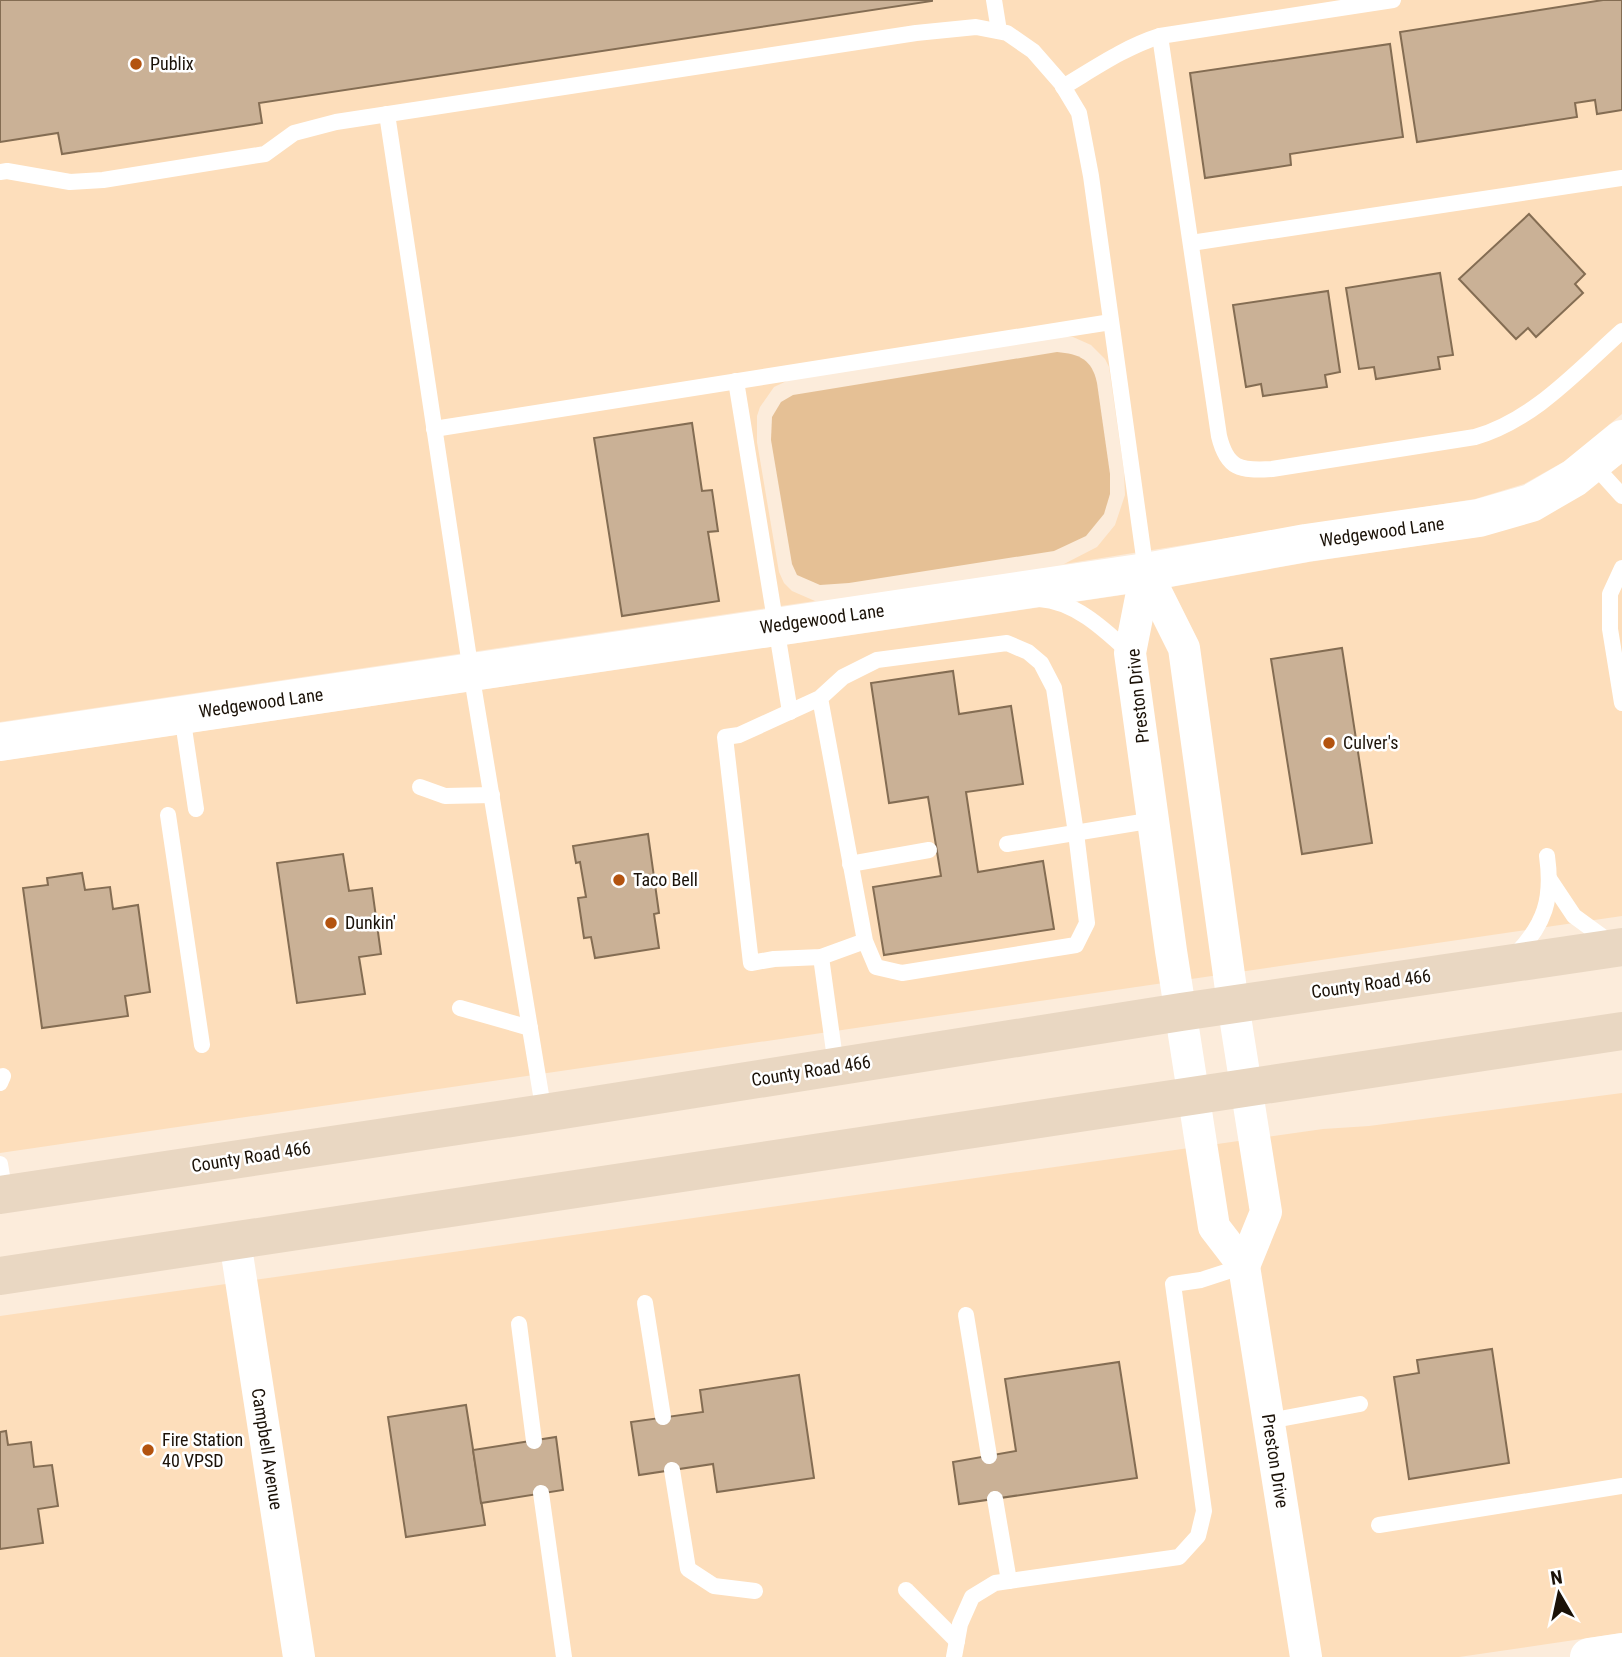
<svg xmlns="http://www.w3.org/2000/svg" width="1622" height="1657" viewBox="0 0 1622 1657" font-family="'Roboto Condensed',sans-serif">
  <style>
    .built { fill: #fddebb }
    .green { fill: #e5c095 }
    .building { fill: #cab196; stroke: #846d53; stroke-width: 2 }
    .lines { fill: none; stroke-linecap: round; stroke-linejoin: round }
    .service { stroke: #fff; stroke-width: 16 }
    .minor { stroke: #fff; stroke-width: 32 }
    .tertiary { stroke: #fff; stroke-width: 38 }
    .secondary { stroke: #e9d7c2; stroke-width: 38 }
    .poi-dot { fill: #b3530f; stroke: #fff; stroke-width: 2.5 }
    .labels { text-anchor: middle; stroke-width: 5; stroke-linejoin: round; paint-order: stroke }
    .poi-label { font-size: 18px; fill: #1b1208; stroke: #fff; text-anchor: start }
    .street-label { font-size: 18px; fill: #1b1208; stroke: #fff }
  </style>
  <rect width="100%" height="100%" fill="#fcecdb"/>
  <g class="built">
    <polygon points="0,0 1622,0 1622,414 1565,461 1524,484 1475,499 1064,564 1097,547 1115,525 1125,495 1124,472 1109,367 1105,359 1091,345 1073,337 1054,336 791,379 774,387 760,407 757,416 757,442 779,572 784,583 792,591 815,601 0,722"/>
    <polygon points="1622,464 1622,916 0,1153 0,761 1149,591 1309,562 1484,536"/>
    <polygon points="1622,1093 1622,1633 1459,1657 0,1657 0,1316 1323,1129 1369,1126"/>
  </g>
  <path class="green" d="M1057 352C1079 354 1092 359 1097 383L1110 474V494L1104 514 1086 536 1054 551 849 583 820 585 797 575 792 564 771 440 772 417 781 402 793 395Z"/>
  <g class="building">
    <polygon points="0,0 932,0 932,1 259,103 262,123 62,154 58,133 0,142"/>
    <polygon points="1603,0 1622,0 1622,110 1597,114 1595,100 1575,103 1577,117 1417,142 1400,32"/>
    <polygon points="1390,44 1403,137 1290,154 1291,165 1205,178 1190,73"/>
    <polygon points="1529,214 1585,274 1575,284 1583,293 1536,337 1528,328 1516,339 1459,279"/>
    <polygon points="1440,273 1453,355 1438,357 1440,369 1376,379 1374,367 1359,369 1346,288"/>
    <polygon points="1328,291 1340,372 1325,375 1327,387 1263,396 1261,384 1246,387 1233,305"/>
    <polygon points="692,423 702,491 712,490 718,531 708,532 719,601 622,616 594,438"/>
    <polygon points="1342,648 1372,843 1302,854 1271,659"/>
    <polygon points="953,671 959,714 1011,706 1023,784 966,792 978,872 1043,861 1054,929 884,955 873,887 941,876 928,797 889,803 871,683"/>
    <polygon points="648,834 659,913 654,914 659,948 595,958 591,937 584,938 578,898 586,897 580,862 576,863 573,846"/>
    <polygon points="343,854 349,891 372,888 381,954 359,957 365,994 297,1003 277,863"/>
    <polygon points="82,873 85,890 110,887 113,909 138,905 150,992 125,996 128,1016 42,1028 23,888 48,885 47,878"/>
    <polygon points="1492,1349 1509,1463 1409,1479 1394,1377 1419,1373 1417,1360"/>
    <polygon points="1119,1362 1137,1478 959,1504 953,1462 1016,1451 1005,1379"/>
    <polygon points="799,1375 814,1478 717,1492 713,1464 639,1475 631,1422 703,1412 700,1390"/>
    <polygon points="466,1405 485,1525 406,1537 388,1417"/>
    <polygon points="6,1431 8,1445 31,1442 34,1467 52,1465 58,1506 38,1509 43,1543 0,1549 0,1432"/>
    <polygon points="556,1437 563,1490 481,1503 473,1450"/>
  </g>
  <g class="lines">
    <g class="service">
      <polyline points="994,0 999,31"/>
      <path d="M1160 36 1219 436C1227 469 1240 471 1272 469L1475 437C1534 420 1577 371 1622 331"/>
      <path d="M1063 87C1095 68 1125 47 1160 36L1393 0"/>
      <polyline points="387,114 471,672 544,1113"/>
      <polyline points="0,172 7,171 70,182 103,180 265,154 294,133 336,122 916,33 976,27 1007,33 1033,51 1061,83 1079,113 1091,176 1146,572"/>
      <polyline points="1191,243 1622,178"/>
      <polyline points="736,381 790,712"/>
      <polyline points="434,429 1111,322"/>
      <polyline points="1593,464 1622,496"/>
      <polyline points="1622,568 1610,594 1610,629 1622,703"/>
      <path d="M1039 599C1075 601 1105 630 1130 653"/>
      <polyline points="820,698 865,941 876,967 902,973 1076,945 1087,923 1076,833 1054,688 1041,663 1028,652 1007,643 877,660 843,677 820,698 739,735 725,737 751,963 774,959 821,957 865,941"/>
      <polyline points="182,715 196,809"/>
      <polyline points="420,787 445,796 492,795"/>
      <polyline points="168,815 202,1045"/>
      <polyline points="1007,844 1154,820"/>
      <polyline points="850,864 929,850"/>
      <polyline points="1550,880 1574,916 1611,943"/>
      <path d="M1515 955C1545 924 1553 899 1547 856"/>
      <polyline points="821,957 836,1066"/>
      <polyline points="460,1008 530,1028"/>
      <polyline points="0,1083 3,1076"/>
      <polyline points="0,1164 5,1194"/>
      <polyline points="645,1303 663,1417"/>
      <polyline points="966,1315 989,1456"/>
      <polyline points="519,1324 534,1441"/>
      <polyline points="1269,1421 1360,1404"/>
      <polyline points="672,1470 688,1569 714,1586 755,1591"/>
      <polyline points="541,1493 564,1657"/>
      <polyline points="995,1499 1009,1581"/>
      <polyline points="1379,1525 1622,1486"/>
      <polyline points="906,1590 957,1641"/>
      <polyline points="954,1657 960,1624 972,1597 995,1583 1179,1557 1198,1536 1204,1511 1173,1284 1201,1280 1244,1266"/>
    </g>
    <g class="minor">
      <polyline points="1146,572 1130,653 1171,951 1214,1227 1244,1266 1306,1657"/>
      <polyline points="1146,572 1184,648 1233,1004 1266,1212 1244,1266"/>
      <polyline points="235,1241 299,1657"/>
    </g>
    <g class="tertiary">
      <polyline points="0,742 1146,572 1306,543 1479,518 1531,503 1574,478 1622,439"/>
      <polyline points="1589,1657 1622,1652"/>
    </g>
    <g class="secondary">
      <polyline points="0,1195 544,1113 1181,1012 1622,947"/>
      <polyline points="0,1276 1622,1031"/>
    </g>
  </g>
  <g class="poi-dot">
    <circle cx="136" cy="64" r="7"/>
    <circle cx="1329" cy="743" r="7"/>
    <circle cx="619" cy="880" r="7"/>
    <circle cx="331" cy="923" r="7"/>
    <circle cx="148" cy="1450" r="7"/>
  </g>
  <g class="labels">
    <g class="poi-label">
      <text x="150" y="70">Publix</text>
      <text x="1343" y="749">Culver's</text>
      <text x="633" y="886">Taco Bell</text>
      <text x="345" y="929">Dunkin'</text>
      <text x="162" y="1446">Fire Station<tspan x="162" dy="21">40 VPSD</tspan></text>
    </g>
    <g class="street-label">
      <text transform="translate(1382 532) rotate(-8)" y="6">Wedgewood Lane</text>
      <text transform="translate(822 619) rotate(-8)" y="6">Wedgewood Lane</text>
      <text transform="translate(1138 696) rotate(-96)" y="6">Preston Drive</text>
      <text transform="translate(261 703) rotate(-8)" y="6">Wedgewood Lane</text>
      <text transform="translate(1371 984) rotate(-8)" y="6">County Road 466</text>
      <text transform="translate(811 1071) rotate(-9)" y="6">County Road 466</text>
      <text transform="translate(251 1157) rotate(-9)" y="6">County Road 466</text>
      <text transform="translate(267 1449) rotate(81)" y="6">Campbell Avenue</text>
      <text transform="translate(1275 1461) rotate(81)" y="6">Preston Drive</text>
    </g>
  </g>
  <g transform="translate(1559 1594) rotate(351)" stroke="#ffffff" stroke-width="5" paint-order="stroke">
  <path d="M0-5L12 26L0 18L-12 26Z" fill="#1b1208"/>
  <text y="-10" font-size="19" font-weight="bold" text-anchor="middle" fill="#1b1208">N</text>
  </g>
</svg>
